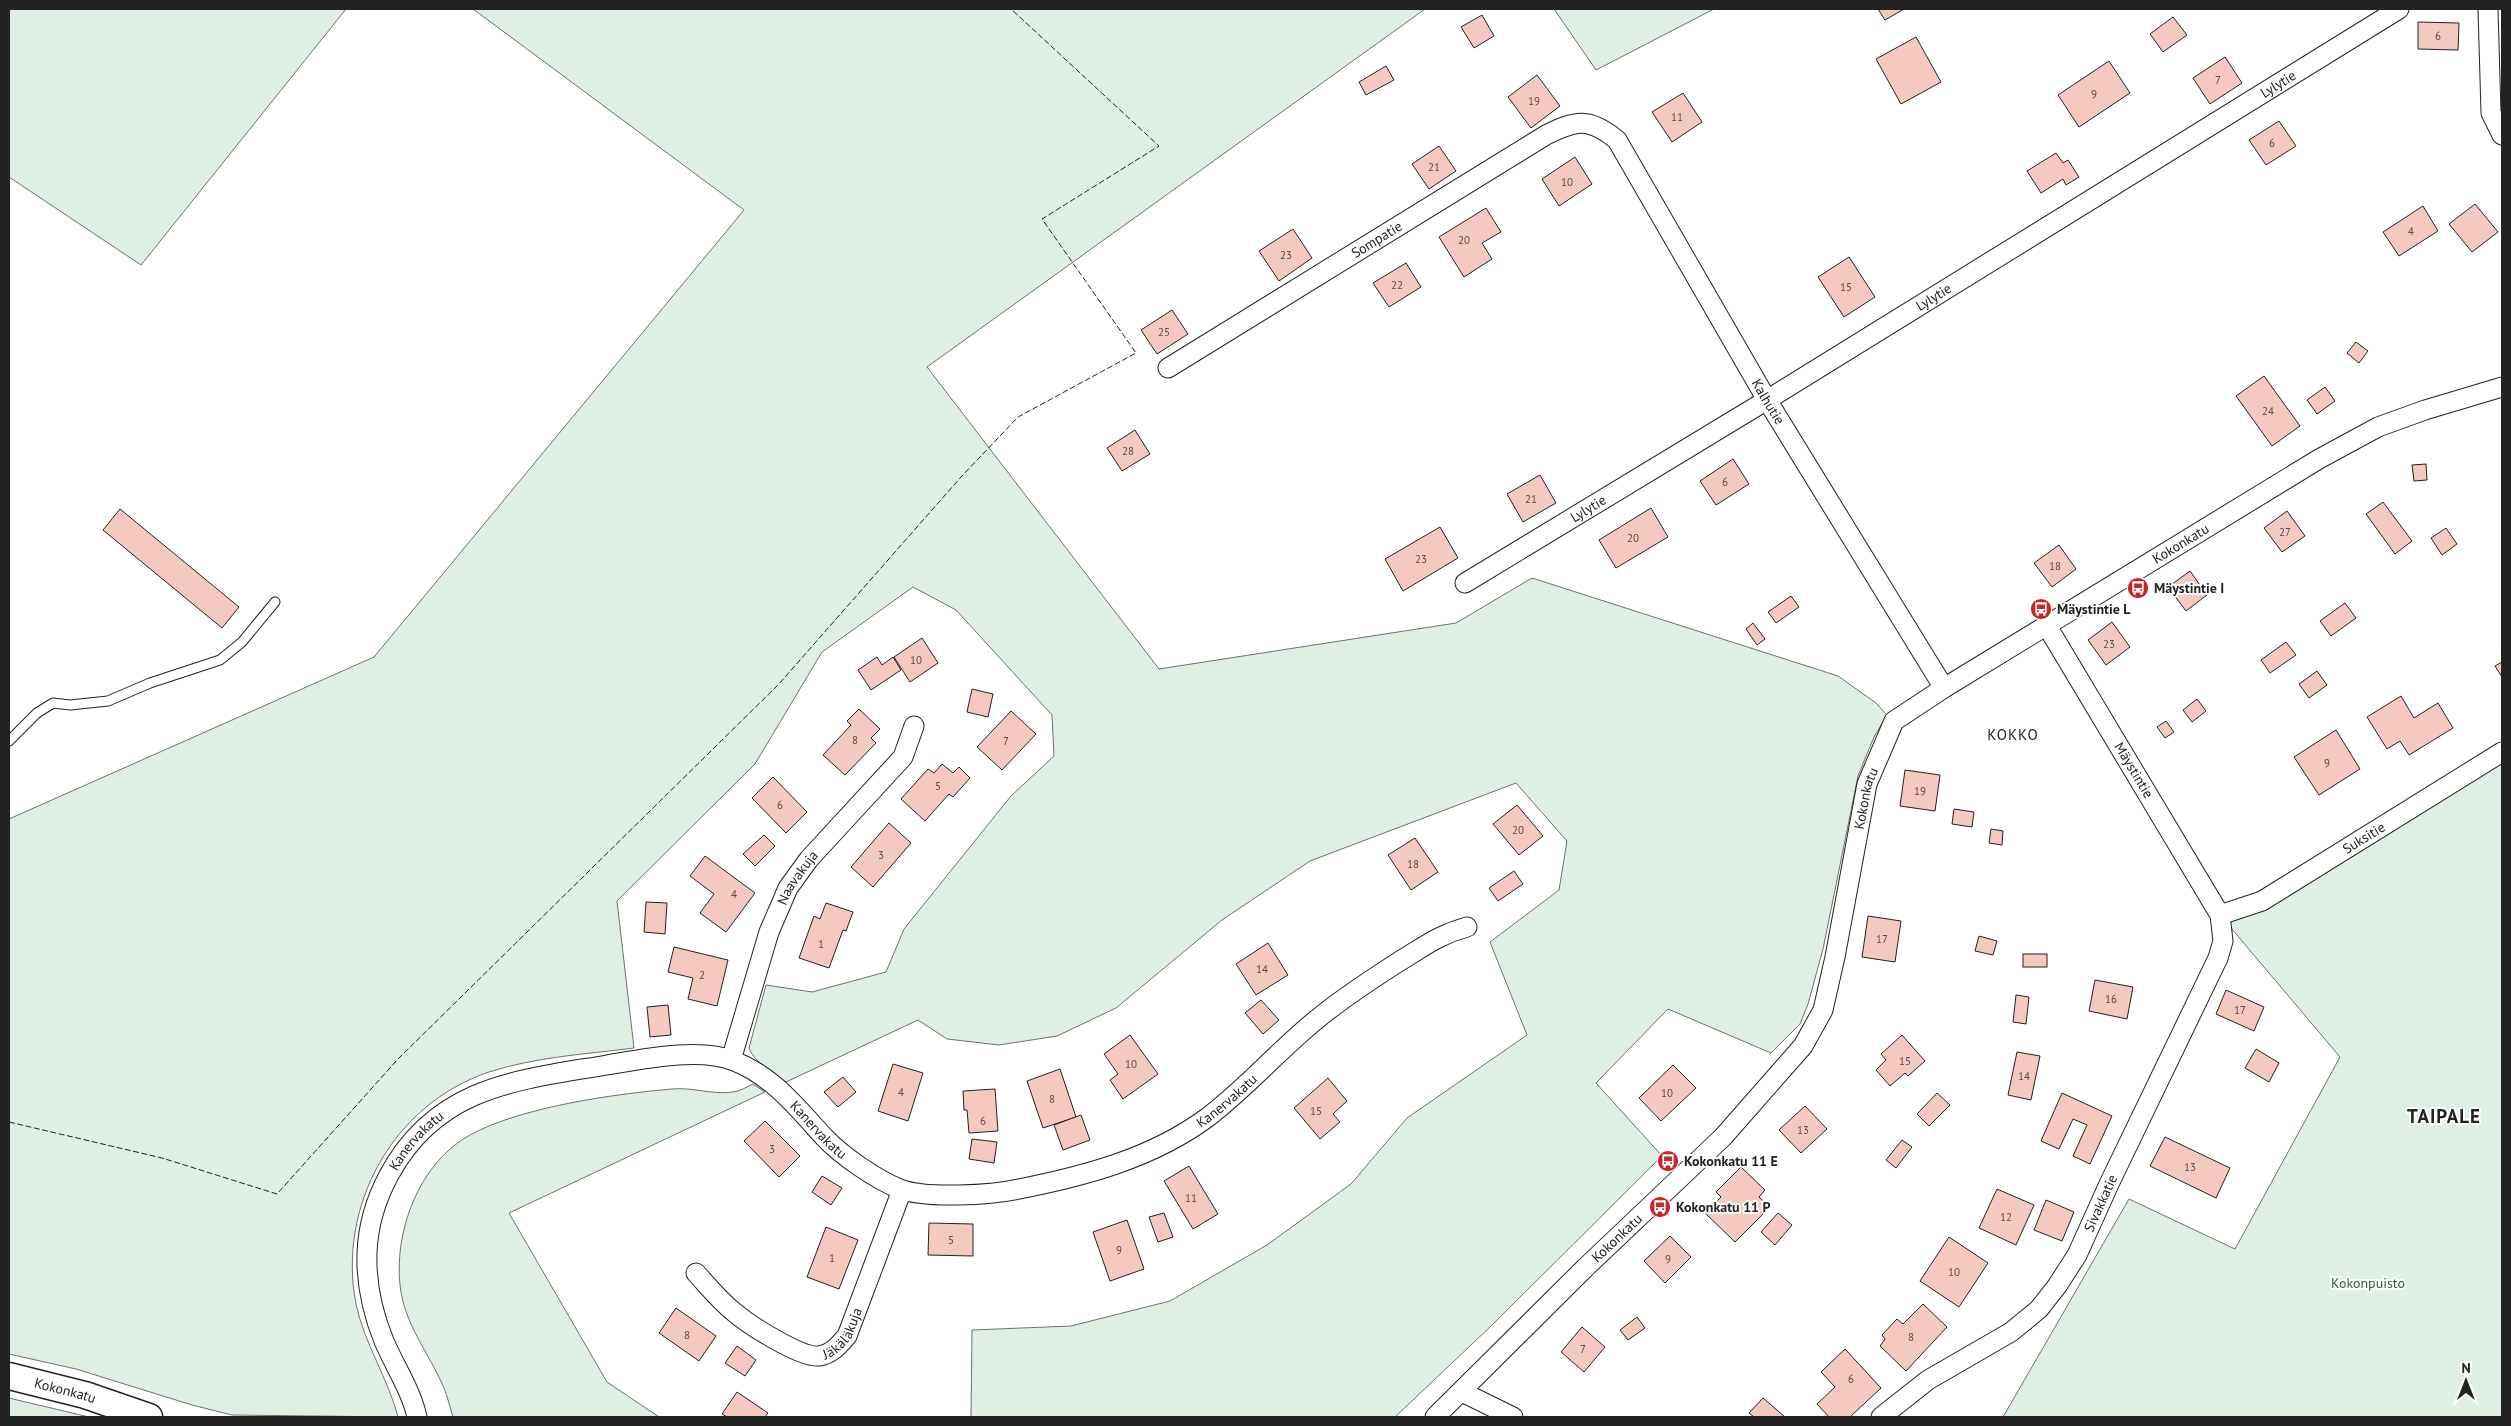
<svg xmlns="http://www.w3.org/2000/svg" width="2511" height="1426" viewBox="0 0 2511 1426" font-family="'PT Sans',sans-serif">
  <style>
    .green { fill: #e0efe3; stroke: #6f6f6f }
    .building { fill: #f3c9c0; stroke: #222 }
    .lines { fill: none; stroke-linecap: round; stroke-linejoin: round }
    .lane-casing { stroke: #222; stroke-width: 11 }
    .street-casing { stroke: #222; stroke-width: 21 }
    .secondary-casing { stroke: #222; stroke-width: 29 }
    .lane { stroke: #fff; stroke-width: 9 }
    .street { stroke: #fff; stroke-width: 19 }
    .secondary { stroke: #fff; stroke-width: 26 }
    .fence { stroke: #222; stroke-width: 1; stroke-dasharray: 6 2.5; stroke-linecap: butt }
    .labels { text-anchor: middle; stroke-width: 4; stroke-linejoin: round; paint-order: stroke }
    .number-label { font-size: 11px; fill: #564c4a }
    .street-label { font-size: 14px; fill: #222; stroke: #fff }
    .poi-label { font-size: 14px; font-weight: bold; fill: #222; stroke: #fff; text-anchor: start }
    .park-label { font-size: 14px; fill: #2f5e38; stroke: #fff }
    .neighbourhood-label { font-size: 15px; letter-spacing: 1px; fill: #222; stroke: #fff }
    .district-label { font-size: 19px; font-weight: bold; letter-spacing: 1px; fill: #222; stroke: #fff }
  </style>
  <rect width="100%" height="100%" fill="#fff"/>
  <g class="green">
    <polygon points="9,9 346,9 141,265 9,177"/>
    <path d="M473 9H1425L927 367 1159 669 1456 623 1532 578 1838 676 1876 703 1887 715 1874 737 1858 776 1823 949 1808 1004 1800 1024 1771 1053 1668 1009 1596 1083 1662 1156 1490 1327 1395 1417H971L972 1330 1071 1326 1170 1301 1267 1245 1351 1184 1407 1118 1527 1035 1490 942 1559 890 1567 841 1516 783 1310 861 1222 920 1116 1008 1057 1036 999 1045 947 1039 918 1020 786 1082C774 1072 754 1063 749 1048L766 985 812 992 886 972 904 929 1011 796 1054 756 1052 715 956 610 913 587 822 652 755 764 617 901 634 1048C587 1054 535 1057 489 1072 393 1104 337 1206 356 1304 364 1343 388 1378 398 1417L232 1415 192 1405 76 1369 9 1354V819L374 657 744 210Z"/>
    <polygon points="1554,9 1714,9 1596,70"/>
    <polygon points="2502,752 2502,1417 2003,1417 2129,1199 2235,1249 2340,1057 2220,915"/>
    <path d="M753 1084 765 1092 509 1213 607 1382 659 1417H453C450 1408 448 1398 444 1388 429 1353 404 1324 400 1285 394 1230 420 1162 470 1135 521 1107 614 1094 672 1089 692 1087 713 1095 733 1092 741 1091 746 1087 753 1084Z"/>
    <polygon points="9,1398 13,1399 89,1417 9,1417"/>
  </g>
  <g class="building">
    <polygon points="1878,9 1904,9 1885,20"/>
    <polygon points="1482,15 1494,36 1474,48 1461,27"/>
    <polygon points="2173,17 2187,35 2163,52 2150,34"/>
    <polygon points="2418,22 2459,23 2458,50 2418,49"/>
    <polygon points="1916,37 1941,82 1901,104 1876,59"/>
    <polygon points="2225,57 2242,83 2210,104 2193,78"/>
    <polygon points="2109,61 2130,93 2079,127 2058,95"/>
    <polygon points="1386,66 1394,80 1366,95 1359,82"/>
    <polygon points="1537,75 1560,106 1531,128 1508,97"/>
    <polygon points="1683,93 1702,122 1672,142 1652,112"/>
    <polygon points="2279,121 2296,146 2266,165 2249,140"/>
    <polygon points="1439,146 1456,171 1429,189 1412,164"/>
    <polygon points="2056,153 2063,163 2068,160 2079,177 2066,185 2063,179 2041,193 2027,171"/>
    <polygon points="1575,157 1592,184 1559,206 1542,179"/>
    <polygon points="2475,204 2498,232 2472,252 2449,224"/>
    <polygon points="2423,206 2438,231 2399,256 2383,232"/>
    <polygon points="1486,208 1501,232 1482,243 1492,259 1464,277 1439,237"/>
    <polygon points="1293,229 1312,258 1279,281 1259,251"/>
    <polygon points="1849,257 1875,297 1844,317 1818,277"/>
    <polygon points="1406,263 1421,287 1389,307 1373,283"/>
    <polygon points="1172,310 1188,334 1157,354 1141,330"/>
    <polygon points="2356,342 2368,351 2359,363 2347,353"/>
    <polygon points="2264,376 2300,426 2272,446 2236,396"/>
    <polygon points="2325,387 2335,401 2317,414 2307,400"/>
    <polygon points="1135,430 1150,454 1122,471 1107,448"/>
    <polygon points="1733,459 1749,484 1716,505 1700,481"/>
    <polygon points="2426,464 2427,480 2414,481 2412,465"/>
    <polygon points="1540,475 1556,503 1523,522 1507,494"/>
    <polygon points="2383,502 2412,541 2395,554 2366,514"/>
    <polygon points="1651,508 1668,537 1616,568 1599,540"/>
    <polygon points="120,509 239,607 222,628 103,530"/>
    <polygon points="2287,511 2305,536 2282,552 2264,528"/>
    <polygon points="1440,527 1458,558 1403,591 1385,559"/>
    <polygon points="2446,528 2457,544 2442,555 2431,538"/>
    <polygon points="2059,545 2076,569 2052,587 2034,563"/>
    <polygon points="2190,571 2207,595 2186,611 2168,587"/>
    <polygon points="1791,596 1799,607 1776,623 1768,612"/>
    <polygon points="2345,603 2356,618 2331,636 2320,621"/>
    <polygon points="2112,622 2130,647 2106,665 2088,640"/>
    <polygon points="1753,623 1765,639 1757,645 1746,629"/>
    <polygon points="922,638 938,663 910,682 894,657"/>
    <polygon points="2286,642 2296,655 2270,673 2261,660"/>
    <polygon points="877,657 882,665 893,657 901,670 871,690 858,670"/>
    <polygon points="2502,662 2502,677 2495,666"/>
    <polygon points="2317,671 2327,685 2309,698 2299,684"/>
    <polygon points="972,689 993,694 988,717 967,712"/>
    <polygon points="2401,696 2414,718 2438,703 2453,728 2409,755 2400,741 2387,749 2367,717"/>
    <polygon points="2197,699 2206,711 2192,722 2183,710"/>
    <polygon points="859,709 880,729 871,738 876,743 845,775 823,755 851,725 847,721"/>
    <polygon points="1011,711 1036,734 1002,770 977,747"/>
    <polygon points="2166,721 2174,732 2165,738 2157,727"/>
    <polygon points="2336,730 2360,769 2319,795 2294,757"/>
    <polygon points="942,764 953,773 959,767 970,778 953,797 949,794 925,821 901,799 928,769 934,773"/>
    <polygon points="1905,770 1940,775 1935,811 1900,806"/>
    <polygon points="773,777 807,812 786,833 752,798"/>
    <polygon points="1517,805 1543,836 1519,855 1493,824"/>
    <polygon points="1954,809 1974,812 1972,827 1952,824"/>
    <polygon points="889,823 911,843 873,887 851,867"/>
    <polygon points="1991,829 2003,831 2002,845 1989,843"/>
    <polygon points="764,835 775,846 755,866 743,854"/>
    <polygon points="1415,838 1438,872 1411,890 1388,855"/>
    <polygon points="705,856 755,893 726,932 700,913 714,894 690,876"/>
    <polygon points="1514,871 1523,884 1498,901 1489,888"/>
    <polygon points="646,902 667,903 665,934 644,932"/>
    <polygon points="826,903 853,912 846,931 843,930 829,968 799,958 814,916 820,919"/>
    <polygon points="1868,916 1901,921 1895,962 1862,957"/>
    <polygon points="1979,936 1997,941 1993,955 1975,951"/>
    <polygon points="1268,943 1288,975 1256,995 1236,964"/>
    <polygon points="674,947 728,960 717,1006 688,999 693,978 668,972"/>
    <rect x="2023" y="954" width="24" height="13"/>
    <polygon points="2095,980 2133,987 2127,1019 2089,1011"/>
    <polygon points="2226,990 2264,1007 2254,1031 2216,1014"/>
    <polygon points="2016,995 2029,997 2026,1024 2013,1022"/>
    <polygon points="1261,1000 1279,1020 1263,1034 1245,1013"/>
    <polygon points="668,1005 671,1035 650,1037 647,1007"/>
    <polygon points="1130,1035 1158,1074 1123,1099 1110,1080 1118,1074 1104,1054"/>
    <polygon points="1902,1035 1925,1061 1908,1076 1905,1073 1890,1086 1876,1070 1886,1060 1881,1054"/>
    <polygon points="2256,1049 2279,1063 2269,1082 2245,1068"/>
    <polygon points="2017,1052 2040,1056 2031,1100 2008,1095"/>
    <polygon points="893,1064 923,1073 908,1121 878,1111"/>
    <polygon points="1673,1065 1696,1088 1661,1121 1639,1098"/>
    <polygon points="1060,1069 1076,1117 1043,1128 1027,1081"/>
    <polygon points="843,1077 856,1092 838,1107 824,1092"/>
    <polygon points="1328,1078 1347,1101 1333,1114 1340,1122 1320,1139 1294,1108"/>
    <polygon points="995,1089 998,1131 969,1133 967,1110 964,1110 963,1091"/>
    <polygon points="1937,1093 1950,1105 1929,1126 1917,1114"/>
    <polygon points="2062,1093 2112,1116 2090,1164 2073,1156 2087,1125 2073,1119 2059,1149 2041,1141"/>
    <polygon points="1805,1106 1827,1129 1801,1153 1779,1130"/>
    <polygon points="1081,1115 1090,1140 1063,1150 1054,1125"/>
    <polygon points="765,1121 800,1156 779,1177 744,1141"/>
    <polygon points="2165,1137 2230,1168 2216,1198 2150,1166"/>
    <polygon points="972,1139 997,1142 994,1163 969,1159"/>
    <polygon points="1902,1140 1912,1147 1896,1168 1886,1160"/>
    <polygon points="1189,1166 1218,1214 1193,1229 1164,1181"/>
    <polygon points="1741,1167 1765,1190 1759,1197 1770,1207 1735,1242 1705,1213 1721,1197 1716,1192"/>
    <polygon points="822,1176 842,1188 831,1205 812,1192"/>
    <polygon points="1997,1189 2034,1205 2016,1245 1979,1228"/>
    <polygon points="2046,1200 2074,1212 2062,1241 2034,1230"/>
    <polygon points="1164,1213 1173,1237 1158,1242 1149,1217"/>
    <polygon points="1778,1213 1792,1225 1775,1245 1761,1232"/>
    <polygon points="1127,1220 1144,1269 1110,1281 1093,1232"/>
    <polygon points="929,1223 973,1224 973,1256 928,1255"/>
    <polygon points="826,1227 858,1240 839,1289 807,1277"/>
    <polygon points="1670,1236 1691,1257 1665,1283 1644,1261"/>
    <polygon points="1949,1237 1988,1263 1959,1307 1920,1281"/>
    <polygon points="1923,1304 1947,1327 1906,1371 1880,1346 1885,1339 1882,1335 1897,1319 1903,1324"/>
    <polygon points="676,1308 716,1336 699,1361 659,1333"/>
    <polygon points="1637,1317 1645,1328 1628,1340 1620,1330"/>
    <polygon points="1582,1327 1605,1347 1584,1372 1561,1352"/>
    <polygon points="737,1346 756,1360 745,1376 725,1363"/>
    <polygon points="1845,1349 1881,1388 1850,1417 1829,1417 1817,1404 1835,1387 1821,1372"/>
    <polygon points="737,1392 768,1413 765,1417 727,1417 722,1414"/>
    <polygon points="1763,1398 1785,1417 1754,1417 1749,1413"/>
  </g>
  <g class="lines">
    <g class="lane-casing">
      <polyline id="lane" points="9,741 37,713 53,703 70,705 108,701 150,683 220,660 242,642 275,602"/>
    </g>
    <g class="street-casing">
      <g id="street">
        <polyline points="2488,9 2491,113 2502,135"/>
        <path id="s1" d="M1168 368 1546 135C1576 120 1589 117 1617 140L1767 400 1944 688"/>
        <path id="s2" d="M1465 583 1767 400 2399 9"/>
        <path id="s3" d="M2220 915 2262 901 2502 752"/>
        <path id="s4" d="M731 1060 769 932 788 888 809 859 903 757 914 726"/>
        <path id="s5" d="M696 1273C708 1286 720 1301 734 1312 749 1325 801 1358 819 1356 832 1354 839 1345 847 1336L902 1190"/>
        <polyline points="1462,1392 1513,1417"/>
        <path id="s6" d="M417 1417C411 1390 395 1367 384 1341 373 1314 366 1283 367 1253 368 1226 376 1199 389 1175 437 1086 518 1080 607 1065 643 1059 700 1047 734 1061 773 1076 798 1109 825 1138 842 1156 877 1180 900 1189 926 1199 991 1195 1019 1189 1085 1176 1153 1158 1208 1117 1250 1085 1284 1044 1326 1012 1349 994 1375 977 1400 961 1425 946 1438 935 1467 927"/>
        <path id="s7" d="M1435 1417 1585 1268 1723 1137 1803 1046 1823 1010 1835 957 1867 784 1894 721 1944 688 2319 459 2378 427 2425 410 2502 387"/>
        <path id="s8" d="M1881 1417 1928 1380 2011 1332 2039 1309 2057 1286 2077 1255 2109 1184 2218 958 2223 941 2220 915 2047 626"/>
      </g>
    </g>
    <g class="secondary-casing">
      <g id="secondary">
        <path id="s9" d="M9 1376 85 1395 149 1417"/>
      </g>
    </g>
    <use href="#lane" class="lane"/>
    <use href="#street" class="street"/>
    <use href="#secondary" class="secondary"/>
    <polyline class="fence" points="9,1122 162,1158 277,1194 398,1059 778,685 961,477 1018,417 1136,353 1042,219 1159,146 1011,9"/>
  </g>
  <defs>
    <g id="bus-disc" transform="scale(1.125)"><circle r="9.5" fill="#c62828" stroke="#fff"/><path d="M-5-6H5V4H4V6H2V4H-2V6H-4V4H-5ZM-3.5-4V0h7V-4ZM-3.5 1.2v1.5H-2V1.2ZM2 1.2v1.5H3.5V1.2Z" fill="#fff"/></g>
  </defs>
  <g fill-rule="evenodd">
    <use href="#bus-disc" x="2138" y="588"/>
    <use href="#bus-disc" x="2041" y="609"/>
    <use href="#bus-disc" x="1668" y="1161"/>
    <use href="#bus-disc" x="1660" y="1207"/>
  </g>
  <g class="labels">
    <g class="number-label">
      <text x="2438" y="40">6</text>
      <text x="2218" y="84">7</text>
      <text x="2094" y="98">9</text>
      <text x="1534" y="105">19</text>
      <text x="1677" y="121">11</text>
      <text x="2272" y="147">6</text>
      <text x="1434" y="171">21</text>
      <text x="1567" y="186">10</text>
      <text x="2411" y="235">4</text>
      <text x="1464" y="244">20</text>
      <text x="1286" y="259">23</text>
      <text x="1397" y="289">22</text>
      <text x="1846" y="291">15</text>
      <text x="1164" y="336">25</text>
      <text x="2268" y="415">24</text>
      <text x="1128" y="455">28</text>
      <text x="1725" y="486">6</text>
      <text x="1531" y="503">21</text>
      <text x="2285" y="536">27</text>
      <text x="1633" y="542">20</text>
      <text x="1421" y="563">23</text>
      <text x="2055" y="570">18</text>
      <text x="2109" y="648">23</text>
      <text x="916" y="664">10</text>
      <text x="855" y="744">8</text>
      <text x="1006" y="745">7</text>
      <text x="2327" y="767">9</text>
      <text x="938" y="790">5</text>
      <text x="1920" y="795">19</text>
      <text x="780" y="809">6</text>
      <text x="1518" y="834">20</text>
      <text x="881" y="859">3</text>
      <text x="1413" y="868">18</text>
      <text x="734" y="898">4</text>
      <text x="1882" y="943">17</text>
      <text x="821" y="948">1</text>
      <text x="1262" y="973">14</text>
      <text x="702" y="979">2</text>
      <text x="2111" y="1003">16</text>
      <text x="2240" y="1014">17</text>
      <text x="1905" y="1065">15</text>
      <text x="1131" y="1068">10</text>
      <text x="2024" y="1080">14</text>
      <text x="901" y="1096">4</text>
      <text x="1667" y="1097">10</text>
      <text x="1052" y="1103">8</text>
      <text x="1316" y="1115">15</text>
      <text x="983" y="1125">6</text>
      <text x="1803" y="1134">13</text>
      <text x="772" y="1153">3</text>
      <text x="2190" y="1171">13</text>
      <text x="1191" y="1202">11</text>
      <text x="2006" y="1221">12</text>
      <text x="951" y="1244">5</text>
      <text x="1119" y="1254">9</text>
      <text x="832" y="1262">1</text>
      <text x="1668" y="1263">9</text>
      <text x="1954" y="1276">10</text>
      <text x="687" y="1339">8</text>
      <text x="1911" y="1341">8</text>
      <text x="1583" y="1353">7</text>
      <text x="1851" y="1383">6</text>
    </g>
    <g class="street-label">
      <text dy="5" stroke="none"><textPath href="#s2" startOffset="954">Lylytie</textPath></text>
      <text dy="5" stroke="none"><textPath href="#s1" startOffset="245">Sompatie</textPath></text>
      <text dy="5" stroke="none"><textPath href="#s2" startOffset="549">Lylytie</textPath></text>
      <text dy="5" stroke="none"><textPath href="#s1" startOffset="824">Kalhutie</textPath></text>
      <text dy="5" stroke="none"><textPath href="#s2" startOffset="144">Lylytie</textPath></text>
      <text dy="5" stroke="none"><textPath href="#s7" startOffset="1200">Kokonkatu</textPath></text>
      <text transform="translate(2134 770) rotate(59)" y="5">Mäystintie</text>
      <text dy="5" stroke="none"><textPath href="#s7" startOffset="780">Kokonkatu</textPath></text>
      <text dy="5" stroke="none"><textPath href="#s3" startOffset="164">Suksitie</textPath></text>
      <text dy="5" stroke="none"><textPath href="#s4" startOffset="195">Naavakuja</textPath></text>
      <text dy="5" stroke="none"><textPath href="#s6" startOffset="1199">Kanervakatu</textPath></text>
      <text dy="5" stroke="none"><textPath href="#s6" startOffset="749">Kanervakatu</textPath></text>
      <text dy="5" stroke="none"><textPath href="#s6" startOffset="299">Kanervakatu</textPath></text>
      <text dy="5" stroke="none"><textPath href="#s8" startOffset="315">Sivakkatie</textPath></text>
      <text dy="5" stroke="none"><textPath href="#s7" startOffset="255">Kokonkatu</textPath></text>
      <text dy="5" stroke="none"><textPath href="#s5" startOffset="186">Jäkäläkuja</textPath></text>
      <text dy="5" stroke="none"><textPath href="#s9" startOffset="58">Kokonkatu</textPath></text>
    </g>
    <g class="poi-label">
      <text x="2154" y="593">Mäystintie I</text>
      <text x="2057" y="614">Mäystintie L</text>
      <text x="1684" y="1166">Kokonkatu 11 E</text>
      <text x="1676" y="1212">Kokonkatu 11 P</text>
    </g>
    <g class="park-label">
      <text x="2368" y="1288">Kokonpuisto</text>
    </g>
    <g class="neighbourhood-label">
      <text x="2013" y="740">KOKKO</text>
    </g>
    <g class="district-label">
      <text x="2444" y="1123">TAIPALE</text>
    </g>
  </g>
  <rect width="2511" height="1426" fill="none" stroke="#222222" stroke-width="20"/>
  <g transform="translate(2466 1381)" stroke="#ffffff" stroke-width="4" paint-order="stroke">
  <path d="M0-4L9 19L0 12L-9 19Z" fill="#222222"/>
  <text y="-8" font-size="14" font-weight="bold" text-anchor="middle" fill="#222222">N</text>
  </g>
</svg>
